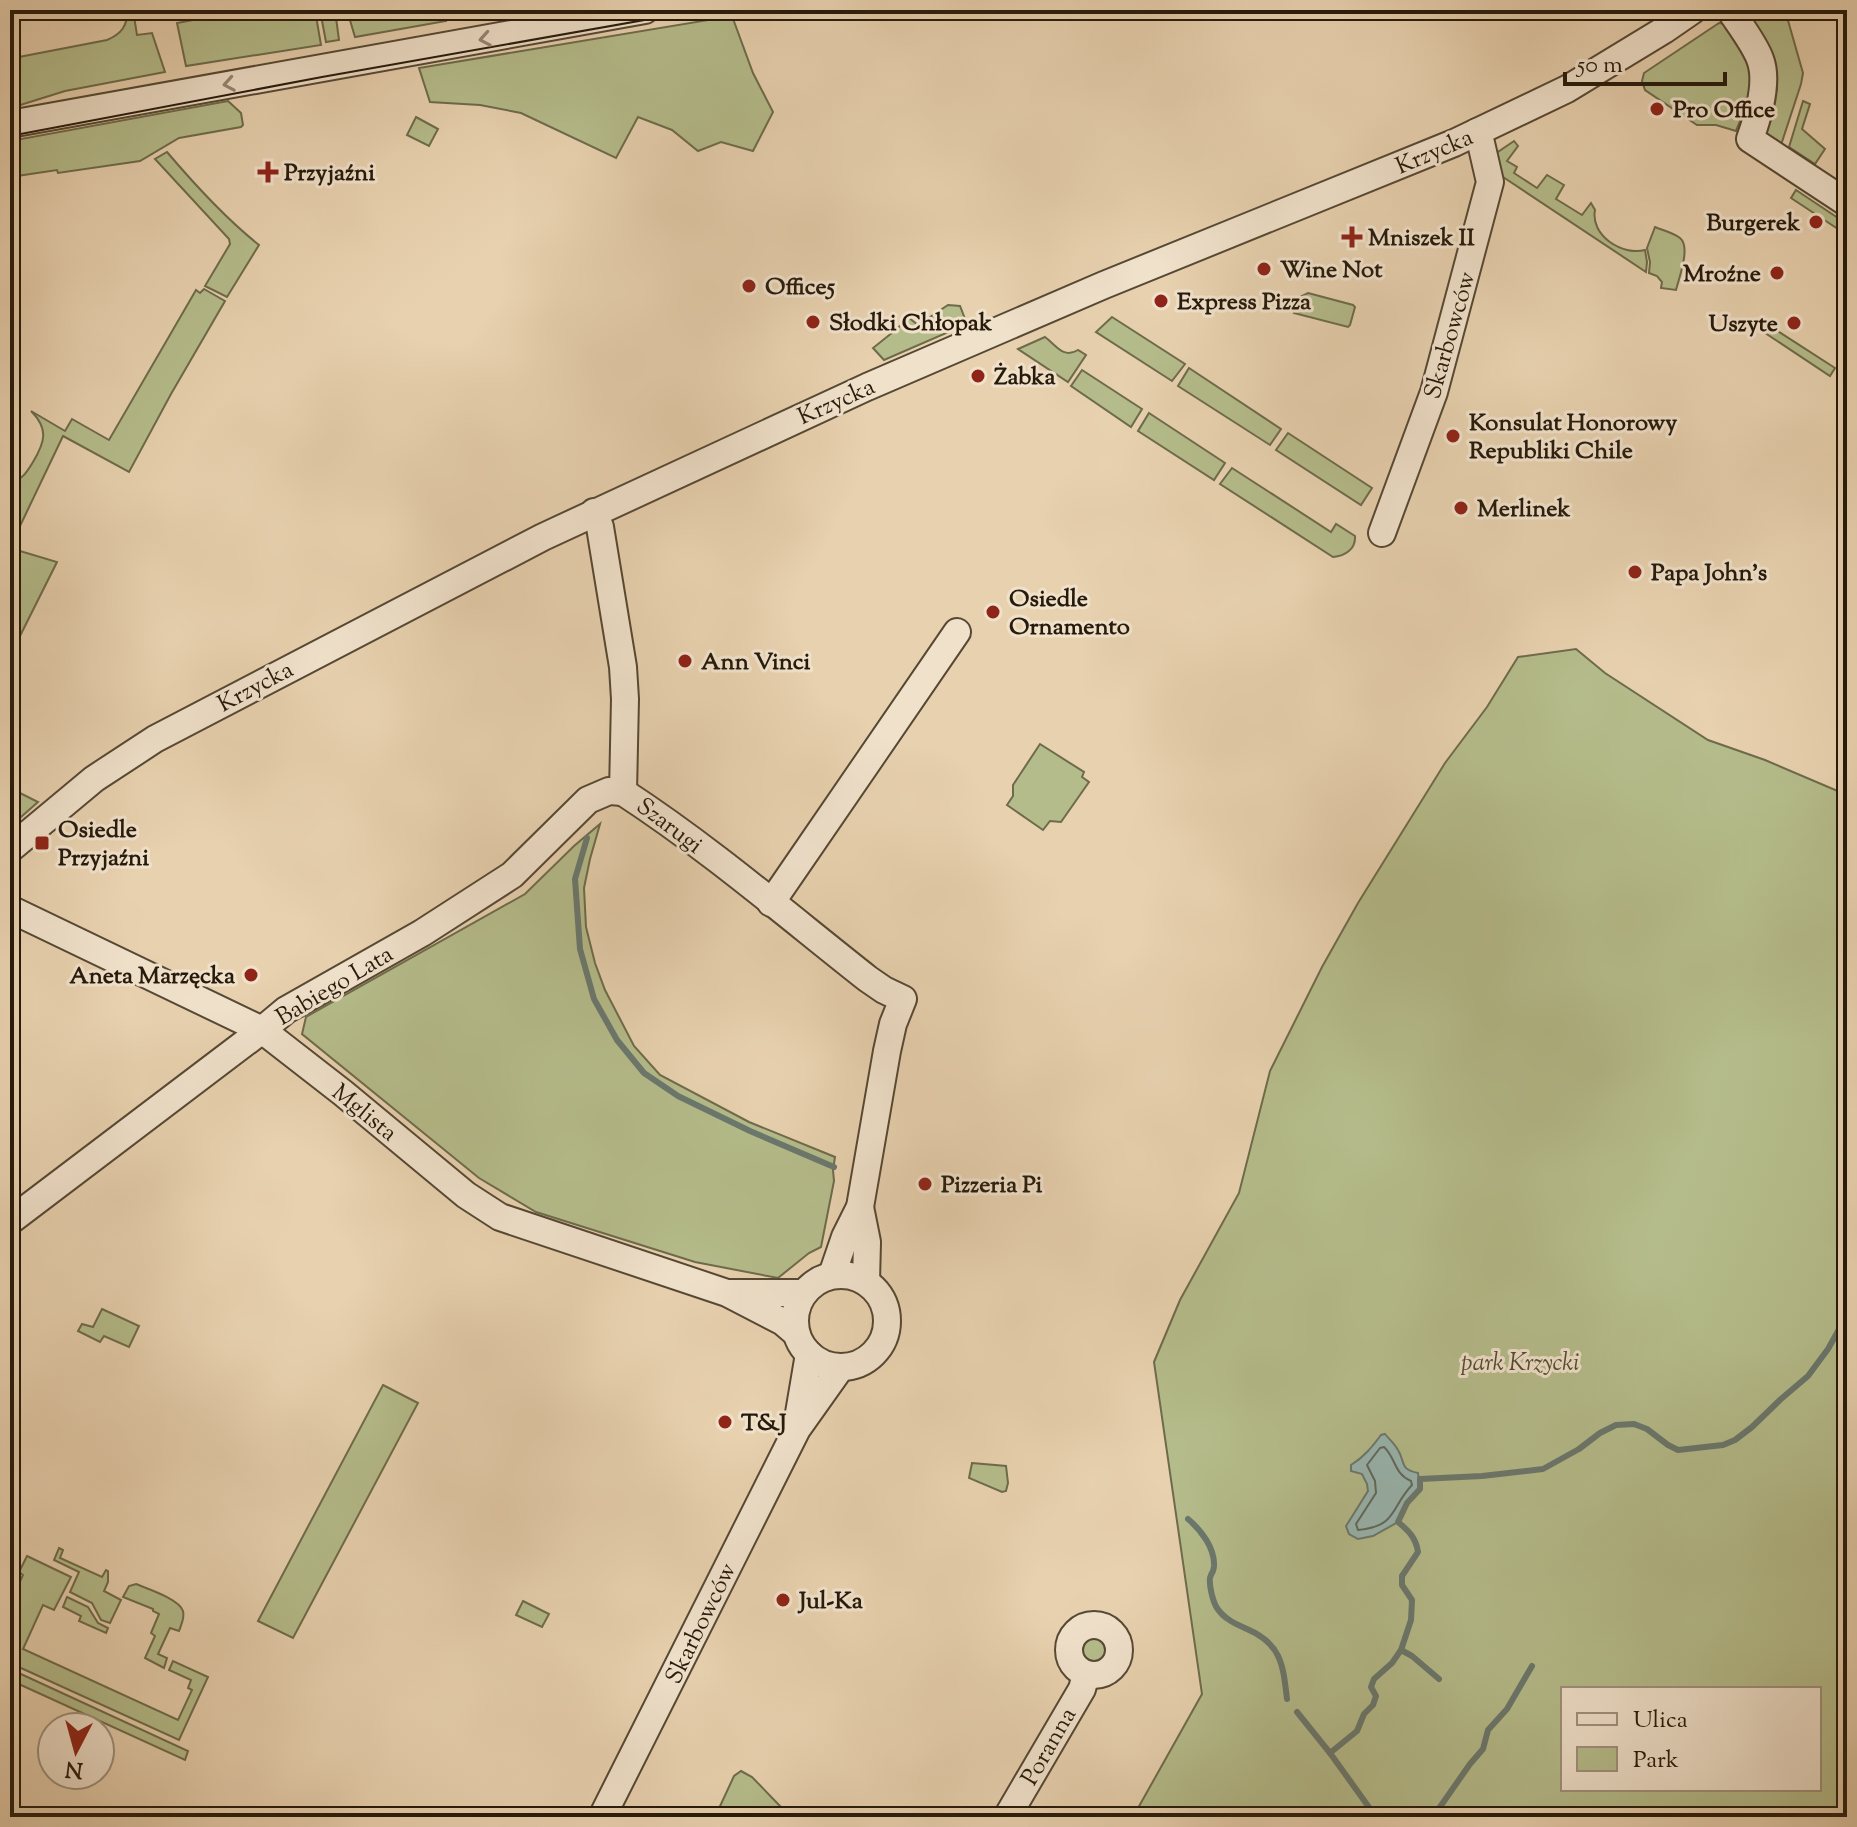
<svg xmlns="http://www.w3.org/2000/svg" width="1857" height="1827" viewBox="0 0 1857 1827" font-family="'Sorts Mill Goudy',serif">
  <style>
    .green { fill: #b5bc8b; stroke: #6e6b4b; stroke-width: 2; fill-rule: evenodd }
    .water { fill: #98b6b0; stroke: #6a786e; stroke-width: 2 }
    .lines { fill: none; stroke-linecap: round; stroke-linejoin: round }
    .shore { stroke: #5f685e; stroke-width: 2 }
    .stream { stroke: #6a786e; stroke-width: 6 }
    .minor-casing { stroke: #564834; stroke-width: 30 }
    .minor { stroke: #f0e1cb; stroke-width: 26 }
    .tram { stroke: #261a0b; stroke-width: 2 }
    .oneway { stroke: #958775 }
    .poi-dot { fill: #8f2418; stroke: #f0e1cb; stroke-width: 3 }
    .labels { text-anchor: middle; stroke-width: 6; stroke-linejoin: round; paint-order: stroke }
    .poi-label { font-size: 24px; font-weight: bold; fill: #261a0b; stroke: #f0e1cb; text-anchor: start }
    .street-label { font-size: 24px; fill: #261a0b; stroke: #f0e1cb }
    .park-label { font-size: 24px; font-style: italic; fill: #514b31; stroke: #f0e1cb }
  </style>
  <rect width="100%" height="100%" fill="#e8d1af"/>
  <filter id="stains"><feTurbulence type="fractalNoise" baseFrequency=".0025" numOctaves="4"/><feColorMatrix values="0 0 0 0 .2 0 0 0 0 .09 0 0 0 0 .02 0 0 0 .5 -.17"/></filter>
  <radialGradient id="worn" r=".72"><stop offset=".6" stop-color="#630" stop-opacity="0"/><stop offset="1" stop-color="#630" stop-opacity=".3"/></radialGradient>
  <g class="green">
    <path d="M127 10H133L137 35 152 33 165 72 65 91 14 107 10 94V62L19 57 107 40C121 34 128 26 127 10Z"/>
    <polygon points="245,10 315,10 321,45 186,66 177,23"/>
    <polygon points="320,10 335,10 339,40 326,42"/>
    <polygon points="347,10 444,10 446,21 355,37"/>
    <polygon points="1744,10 1785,10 1803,73 1801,84 1780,148 1769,141 1766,132 1777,88 1775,60"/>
    <polygon points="732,16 753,73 773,112 753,151 721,142 698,151 672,130 638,117 616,158 521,113 480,105 430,102 419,68"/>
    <path d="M1719 23 1726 24C1755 72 1758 78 1736 131L1716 125H1697L1645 90 1642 81 1644 73Z"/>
    <polygon points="228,101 241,113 243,125 241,127 179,138 140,161 58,173 57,170 10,177 10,141"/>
    <polygon points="1803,101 1810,104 1802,129 1825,149 1815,164 1789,147"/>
    <polygon points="416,117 438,129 429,146 407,135"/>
    <path d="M1514 141 1518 146 1507 161 1517 167 1514 173 1537 188 1547 175 1564 185 1556 199 1582 215 1591 203 1595 210C1590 236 1623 256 1645 250L1647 262 1646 272 1500 175 1495 154Z"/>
    <path d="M167 152C195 185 225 218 259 245L227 297 205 286 230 244 229 239 155 159Z"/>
    <polygon points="1796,190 1847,224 1847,235 1791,198"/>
    <path d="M1655 227C1662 230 1674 233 1680 238 1691 247 1679 278 1676 290L1661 288 1662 282 1657 276 1649 273 1650 262 1647 248Z"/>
    <path d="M204 289 225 301 171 394 129 472 63 436 10 547V483C22 480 27 472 33 462 45 442 49 429 31 411L65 431 72 419 109 440 196 290 200 293Z"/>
    <polygon points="1308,293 1353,305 1355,307 1350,325 1348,327 1294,313 1298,298"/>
    <polygon points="948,305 960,306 967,324 884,360 873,348 898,328 908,317 918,325"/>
    <polygon points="1112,317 1185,364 1172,381 1096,332"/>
    <polygon points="1754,323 1773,328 1835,368 1830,376 1753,325"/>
    <path d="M1045 337C1056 345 1063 359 1078 350L1086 355 1068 382 1018 349Z"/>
    <polygon points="1189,368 1281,429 1270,445 1178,386"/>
    <polygon points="1082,370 1142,409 1131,427 1071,386"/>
    <polygon points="1149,413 1225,463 1214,480 1138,431"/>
    <polygon points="1288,433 1372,488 1361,505 1276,450"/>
    <path d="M1232 468 1331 532 1336 524 1355 536C1356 549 1345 556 1333 557L1220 484Z"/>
    <polygon points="10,548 57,562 10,656"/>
    <path d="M1576 649 1605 673 1708 740 1765 760 1847 795V1817H1133L1202 1694 1154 1362 1180 1300 1239 1193 1270 1071 1322 967 1358 903 1445 763 1487 707 1518 657ZM1563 1689H1819V1789H1563Z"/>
    <polygon points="1040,744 1084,772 1082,777 1089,782 1061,822 1050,821 1043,830 1007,805 1013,796 1013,785"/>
    <polygon points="10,788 38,802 13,824 10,823"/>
    <polygon points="600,824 590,859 584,888 586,927 595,963 605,990 634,1046 660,1075 749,1122 835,1157 833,1170 834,1181 821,1247 809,1253 778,1278 695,1262 536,1212 479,1178 302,1034 306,1017 525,894 574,846"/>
    <polygon points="102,1309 139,1326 129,1347 104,1336 100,1342 78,1331 82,1324 93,1327"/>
    <polygon points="383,1385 418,1403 293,1638 258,1621"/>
    <polygon points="972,1463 1006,1466 1008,1483 1006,1491 1002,1492 969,1478"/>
    <polygon points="59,1548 63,1550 60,1558 102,1577 106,1570 108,1571 108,1582 104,1591 121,1600 110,1623 101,1620 92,1603 70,1592 79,1572 54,1560"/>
    <polygon points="27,1556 71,1577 54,1610 43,1605 23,1649 178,1720 192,1690 188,1688 191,1680 169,1670 173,1661 208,1677 179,1740 10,1663 10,1615 16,1601 12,1598 23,1575 19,1572"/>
    <path d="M136 1584C148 1589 179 1599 183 1611 185 1618 181 1625 179 1631L170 1628 158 1654 167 1658 164 1668 145 1658 155 1636 151 1633 159 1614 153 1611V1609L123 1597 129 1586Z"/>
    <polygon points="67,1597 88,1607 98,1623 108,1628 106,1633 79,1621 81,1616 63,1607"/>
    <polygon points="523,1601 549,1614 542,1627 516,1615"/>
    <circle cx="1094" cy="1650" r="17"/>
    <polygon points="10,1669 188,1751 185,1760 10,1680"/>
    <polygon points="741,1771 752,1777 780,1806 777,1812 785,1817 715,1817 734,1776"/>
  </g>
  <path class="water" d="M1385 1434C1389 1439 1395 1444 1398 1450 1406 1463 1399 1469 1418 1473L1420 1489 1407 1503 1398 1522 1373 1536 1358 1539 1349 1534 1346 1526 1368 1491 1367 1484 1362 1474 1351 1471V1465C1364 1457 1372 1447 1381 1435Z"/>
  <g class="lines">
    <path class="shore" d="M1384 1447C1396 1458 1394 1474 1411 1481L1412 1485C1390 1508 1398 1526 1358 1530L1356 1524 1376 1493 1375 1481 1367 1465 1380 1448Z"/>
    <g class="stream">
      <polyline points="587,838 575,879 580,949 594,999 617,1040 644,1073 678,1096 750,1131 834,1167"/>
      <path d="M1188 1519C1201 1530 1215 1548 1214 1566 1213 1575 1212 1570 1210 1578 1209 1586 1213 1602 1217 1608 1224 1619 1236 1624 1247 1629 1282 1644 1283 1666 1287 1699"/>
      <polyline points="1401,1650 1412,1656 1439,1679"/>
      <polyline points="1297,1712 1330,1753 1376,1817"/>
      <path d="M1330 1753 1357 1731 1364 1714 1373 1705 1376 1696 1371 1687 1374 1679 1392 1663 1401 1650 1411 1620 1412 1600 1402 1585V1576L1418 1552C1416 1538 1409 1531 1398 1522L1407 1503 1420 1489V1479L1482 1476 1543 1469 1579 1449 1600 1433 1616 1425 1634 1424 1647 1429 1668 1445 1678 1450 1723 1445 1735 1440 1752 1427 1781 1399 1808 1376 1828 1349 1847 1315"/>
      <polyline points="1433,1817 1470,1764 1483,1749 1488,1730 1507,1709 1532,1666"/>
    </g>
    <g class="minor-casing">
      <g id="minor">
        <path d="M1730 10C1739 24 1754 43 1760 59 1769 82 1758 117 1750 139L1847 203"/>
        <polyline points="10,124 645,10"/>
        <polyline points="594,512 600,527 623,667 625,699 623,792"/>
        <polyline points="1382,533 1434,392 1490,182 1481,143 1477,132"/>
        <path d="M623 792C709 848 788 916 868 979L884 990 903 999 893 1024 887 1051 860 1207 845 1237 832 1275"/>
        <polyline points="10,849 94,779 155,739 543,537 867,387 1104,285 1454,143 1567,89 1664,30 1693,10"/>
        <polyline points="771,903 957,632"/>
        <polyline points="10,909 262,1030 343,1093 466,1195 500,1217 727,1293 783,1322 796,1333"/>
        <polyline points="860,1207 867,1242 866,1282"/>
        <polyline points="10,1221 262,1030 286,1010 422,933 512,875 588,800 609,791 623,792"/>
        <circle cx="841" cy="1321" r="46"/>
        <polyline points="731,1293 804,1293"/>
        <polyline points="797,1425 809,1354"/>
        <circle cx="1094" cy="1650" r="25"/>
        <polyline points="602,1817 797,1429 841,1367"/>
        <polyline points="1007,1817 1082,1689 1086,1674"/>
      </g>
    </g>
    <use href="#minor" class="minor"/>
    <polyline class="tram" points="10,136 322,77 701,10"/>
  </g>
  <defs><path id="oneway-chevron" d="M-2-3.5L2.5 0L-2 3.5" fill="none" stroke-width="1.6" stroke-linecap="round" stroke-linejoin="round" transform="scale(2)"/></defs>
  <g class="oneway">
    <use href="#oneway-chevron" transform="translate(485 39) rotate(170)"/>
    <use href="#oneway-chevron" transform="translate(229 84) rotate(170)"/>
  </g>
  <g class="poi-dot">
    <circle cx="1657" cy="109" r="8"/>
    <path d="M264 160h8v8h8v8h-8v8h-8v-8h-8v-8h8z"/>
    <circle cx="1816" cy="222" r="8"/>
    <path d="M1348 225h8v8h8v8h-8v8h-8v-8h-8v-8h8z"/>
    <circle cx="1264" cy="269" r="8"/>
    <circle cx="1777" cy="273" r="8"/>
    <circle cx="749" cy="286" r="8"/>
    <circle cx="1161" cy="301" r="8"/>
    <circle cx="813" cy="322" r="8"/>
    <circle cx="1794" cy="323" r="8"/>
    <circle cx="978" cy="376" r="8"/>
    <circle cx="1453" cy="436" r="8"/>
    <circle cx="1461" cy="508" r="8"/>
    <circle cx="1635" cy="572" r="8"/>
    <circle cx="993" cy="612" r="8"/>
    <circle cx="685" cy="661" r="8"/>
    <rect x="34" y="835" width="16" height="16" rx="4"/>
    <circle cx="251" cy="975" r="8"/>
    <circle cx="925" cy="1184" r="8"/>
    <circle cx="725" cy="1422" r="8"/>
    <circle cx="783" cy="1600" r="8"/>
  </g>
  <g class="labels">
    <g class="poi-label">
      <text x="1673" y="117">Pro Office</text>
      <text x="284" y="180">Przyjaźni</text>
      <text x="1800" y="230" text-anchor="end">Burgerek</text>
      <text x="1368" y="245">Mniszek II</text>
      <text x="1280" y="277">Wine Not</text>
      <text x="1761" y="281" text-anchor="end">Mroźne</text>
      <text x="765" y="294">Office5</text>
      <text x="1177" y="309">Express Pizza</text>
      <text x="829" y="330">Słodki Chłopak</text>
      <text x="1778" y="331" text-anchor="end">Uszyte</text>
      <text x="994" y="384">Żabka</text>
      <text x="1469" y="430">Konsulat Honorowy<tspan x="1469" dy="28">Republiki Chile</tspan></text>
      <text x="1477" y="516">Merlinek</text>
      <text x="1651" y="580">Papa John's</text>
      <text x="1009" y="606">Osiedle<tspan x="1009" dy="28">Ornamento</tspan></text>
      <text x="701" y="669">Ann Vinci</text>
      <text x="58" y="837">Osiedle<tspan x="58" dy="28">Przyjaźni</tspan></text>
      <text x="235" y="983" text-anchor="end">Aneta Marzęcka</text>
      <text x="941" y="1192">Pizzeria Pi</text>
      <text x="741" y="1430">T&amp;J</text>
      <text x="799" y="1608">Jul-Ka</text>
    </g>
    <g class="street-label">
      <text transform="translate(1434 151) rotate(-23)" y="8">Krzycka</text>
      <text transform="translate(1449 335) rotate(-74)" y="8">Skarbowców</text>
      <text transform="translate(836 401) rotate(-24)" y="8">Krzycka</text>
      <text transform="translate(255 686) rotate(-28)" y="8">Krzycka</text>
      <text transform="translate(670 825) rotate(37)" y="8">Szarugi</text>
      <text transform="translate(334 985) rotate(-31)" y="8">Babiego Lata</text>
      <text transform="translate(365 1112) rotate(39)" y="8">Mglista</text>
      <text transform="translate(700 1623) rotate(-64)" y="8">Skarbowców</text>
      <text transform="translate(1048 1746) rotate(-60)" y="8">Poranna</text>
    </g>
    <g class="park-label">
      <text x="1520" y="1370">park Krzycki</text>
    </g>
  </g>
  <rect width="1857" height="1827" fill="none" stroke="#e8d1af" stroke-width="40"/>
  <rect x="12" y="12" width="1833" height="1803" fill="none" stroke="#261a0b" stroke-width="4"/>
  <rect x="20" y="20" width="1817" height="1787" fill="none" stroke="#261a0b" stroke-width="2"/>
  <rect x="1561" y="1687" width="260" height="104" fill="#f0e1cb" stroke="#9f917e" stroke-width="2"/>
  <rect x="1577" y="1713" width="40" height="12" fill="#f0e1cb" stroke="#9f917e" stroke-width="2"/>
  <text x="1633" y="1727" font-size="24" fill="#261a0b">Ulica</text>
  <rect x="1577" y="1747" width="40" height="24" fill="#b5bc8b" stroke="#9f917e" stroke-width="2"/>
  <text x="1633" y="1767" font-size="24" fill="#261a0b">Park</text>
  <g transform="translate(76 1751) rotate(186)"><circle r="38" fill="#f0e1cb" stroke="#9f917e" stroke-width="2"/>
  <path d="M0-6L14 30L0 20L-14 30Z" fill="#8f2418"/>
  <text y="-12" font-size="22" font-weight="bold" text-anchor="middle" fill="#261a0b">N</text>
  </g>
  <path d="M1565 72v12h160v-12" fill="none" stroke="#261a0b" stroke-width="4"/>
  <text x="1577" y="72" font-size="24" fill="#261a0b" stroke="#f0e1cb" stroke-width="6" paint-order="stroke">50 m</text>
  <rect width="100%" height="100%" filter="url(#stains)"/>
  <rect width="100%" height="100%" fill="url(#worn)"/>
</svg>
